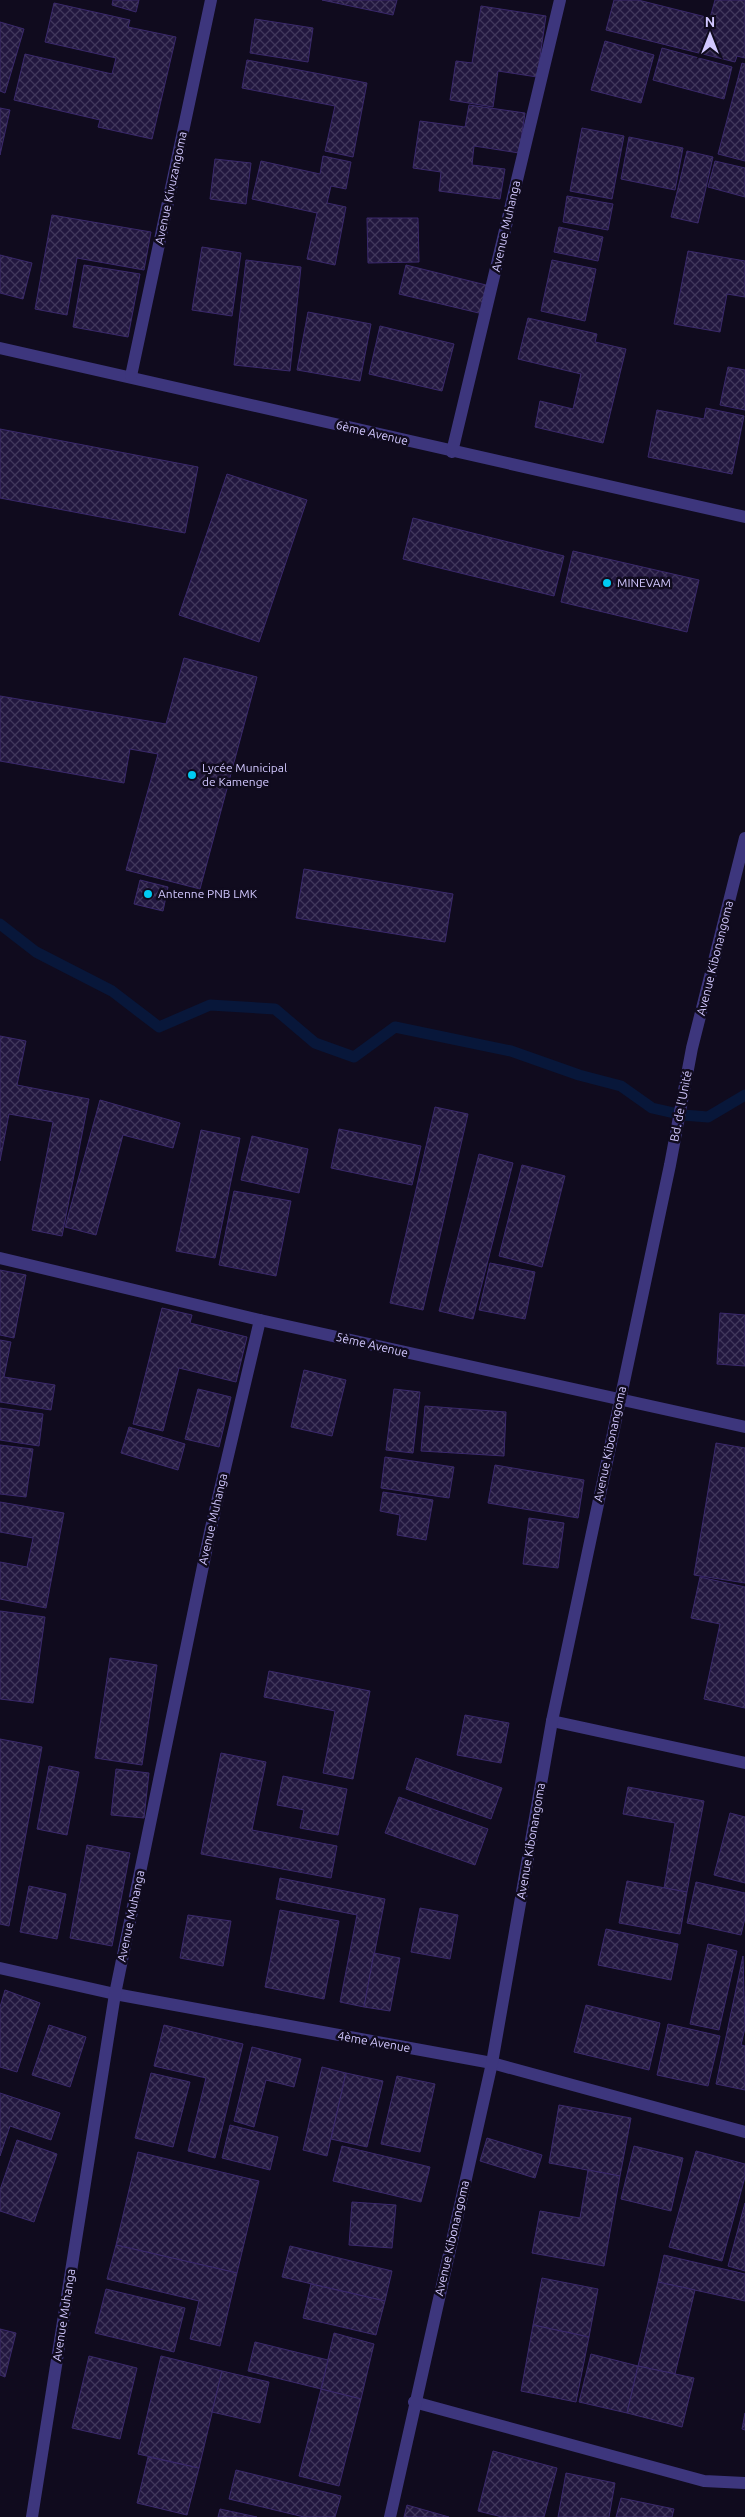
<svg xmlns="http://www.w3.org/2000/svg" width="745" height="2517" viewBox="0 0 745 2517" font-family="Ubuntu,sans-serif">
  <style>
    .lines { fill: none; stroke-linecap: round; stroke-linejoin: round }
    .stream { stroke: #08173a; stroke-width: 11 }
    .building { fill: url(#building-cross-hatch); stroke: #3a296b }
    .minor { stroke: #3d367d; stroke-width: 12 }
    .poi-dot { fill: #00cbf3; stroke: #100b1e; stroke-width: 2 }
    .labels { text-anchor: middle; stroke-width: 5; stroke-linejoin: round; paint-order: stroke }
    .street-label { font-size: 12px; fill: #d2c8ff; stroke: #100b1e }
    .poi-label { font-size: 12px; fill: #d2c8ff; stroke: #100b1e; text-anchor: start }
  </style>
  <defs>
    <pattern id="building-cross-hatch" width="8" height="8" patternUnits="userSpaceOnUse" patternTransform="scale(1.25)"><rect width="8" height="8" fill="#22173f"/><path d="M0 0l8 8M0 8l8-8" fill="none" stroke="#41375c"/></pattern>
  </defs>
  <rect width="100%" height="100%" fill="#100b1e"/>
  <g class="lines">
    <polyline class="stream" points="0,924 36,952 112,991 159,1027 210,1005 275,1009 315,1043 354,1057 395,1027 511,1051 579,1075 621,1086 652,1108 683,1115 708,1117 745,1095"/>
  </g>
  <g class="building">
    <polygon points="113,0 139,0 136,12 112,5"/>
    <polygon points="322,0 397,0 393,15"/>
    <polygon points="614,0 638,0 710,18 715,0 745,0 745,58 737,56 735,62 606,30"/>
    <polygon points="54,3 130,20 128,27 176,37 152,139 98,127 100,120 14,100 25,54 112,74 116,58 45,42"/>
    <polygon points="481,6 546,16 537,77 498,71 493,107 450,100 456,61 472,63"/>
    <polygon points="255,19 313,28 308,62 250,53"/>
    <polygon points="0,22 24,29 5,93 0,91"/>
    <polygon points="605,41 654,55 641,103 591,90"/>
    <polygon points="662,48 732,67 724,99 653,80"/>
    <polygon points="247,60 367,83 353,157 325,151 335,106 242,88"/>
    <polygon points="742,63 745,64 745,161 718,154"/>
    <polygon points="469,105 525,113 519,153 474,146 472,165 505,169 500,199 439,191 441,172 413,168 420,121 465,127"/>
    <polygon points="0,108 10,110 0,155"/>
    <polygon points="582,128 624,136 612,199 570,191"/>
    <polygon points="629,137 683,148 675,190 621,179"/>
    <polygon points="687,151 713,157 698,223 671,217"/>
    <polygon points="323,156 351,162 346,189 331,186 327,203 346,207 335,265 307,259 317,213 252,199 261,161 320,174"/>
    <polygon points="215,159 251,163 246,204 210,199"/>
    <polygon points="715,161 745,168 745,197 708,187"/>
    <polygon points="567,196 613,204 608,230 563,222"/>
    <polygon points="52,215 151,232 144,270 77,258 67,315 35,309"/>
    <polygon points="367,218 418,218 419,262 368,263"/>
    <polygon points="559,227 603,237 598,261 554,252"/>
    <polygon points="202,247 241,253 232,316 192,310"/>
    <polygon points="688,251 745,261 745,297 727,294 720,332 674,324"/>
    <polygon points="0,255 32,263 23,299 0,293"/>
    <polygon points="246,260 301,267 290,371 234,365"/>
    <polygon points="552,260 596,269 585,321 541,311"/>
    <polygon points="84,265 140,274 128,337 73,327"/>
    <polygon points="406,265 490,286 483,314 399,294"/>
    <polygon points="308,312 371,324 360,381 297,370"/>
    <polygon points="528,318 597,334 595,342 626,349 603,443 535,427 540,401 573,409 581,374 518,359"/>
    <polygon points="380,326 454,344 442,391 369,374"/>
    <polygon points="728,367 745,370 745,410 720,405"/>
    <polygon points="706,408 744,416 732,474 648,457 657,410 704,419"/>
    <polygon points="0,429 198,467 185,533 0,498"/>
    <polygon points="227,474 307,500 259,642 179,615"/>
    <polygon points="413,518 564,556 554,596 403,559"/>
    <polygon points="573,551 699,580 687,632 561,602"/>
    <polygon points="184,658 257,677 200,889 126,870 158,754 130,749 124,783 0,761 0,696 166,724"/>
    <polygon points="304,869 453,894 445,942 296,918"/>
    <polygon points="140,880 168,887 163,911 134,904"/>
    <polygon points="0,1036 26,1041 17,1085 89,1099 62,1236 32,1230 53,1122 9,1114 0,1161"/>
    <polygon points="100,1100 180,1123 173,1148 123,1135 96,1235 65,1227"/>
    <polygon points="435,1107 468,1114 423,1310 390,1303"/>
    <polygon points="339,1129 421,1146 412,1185 331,1168"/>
    <polygon points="201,1130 240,1138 215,1258 176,1251"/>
    <polygon points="252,1136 308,1149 299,1193 241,1180"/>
    <polygon points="479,1154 513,1163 473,1319 439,1311"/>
    <polygon points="522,1165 565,1176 542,1267 499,1256"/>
    <polygon points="234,1191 291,1201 276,1276 219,1265"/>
    <polygon points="490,1263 535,1272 525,1319 479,1310"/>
    <polygon points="0,1270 26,1275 14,1338 0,1335"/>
    <polygon points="162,1308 192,1315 190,1323 247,1337 236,1382 179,1368 163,1431 133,1424"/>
    <polygon points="720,1313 745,1315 745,1366 717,1364"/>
    <polygon points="0,1340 11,1342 4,1377 55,1385 51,1410 0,1402"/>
    <polygon points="304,1370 346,1380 332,1436 291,1427"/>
    <polygon points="198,1389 231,1397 219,1447 185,1439"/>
    <polygon points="394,1389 420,1392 413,1453 386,1450"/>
    <polygon points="425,1406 506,1412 504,1456 421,1451"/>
    <polygon points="0,1408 43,1414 39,1446 0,1440"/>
    <polygon points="129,1427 185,1444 178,1470 121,1453"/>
    <polygon points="716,1443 745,1448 745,1583 694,1575"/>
    <polygon points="0,1445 33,1449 26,1497 0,1494"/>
    <polygon points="385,1457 454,1467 449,1498 381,1488"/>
    <polygon points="495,1465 584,1480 578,1518 488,1503"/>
    <polygon points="383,1492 433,1500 426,1540 397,1535 400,1515 380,1511"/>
    <polygon points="0,1502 64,1513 46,1608 0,1599 0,1562 27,1567 33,1538 0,1532"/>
    <polygon points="529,1518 564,1523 558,1568 523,1564"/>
    <polygon points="700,1577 745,1587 745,1708 704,1699 720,1624 691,1618"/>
    <polygon points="0,1611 45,1617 33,1703 0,1699"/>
    <polygon points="110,1658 157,1665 142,1765 95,1758"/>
    <polygon points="269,1671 370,1691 353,1779 323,1773 335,1711 264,1697"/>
    <polygon points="465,1715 509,1723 501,1763 457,1755"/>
    <polygon points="0,1739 42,1747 9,1926 0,1924"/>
    <polygon points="221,1753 266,1762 252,1830 337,1846 331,1878 201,1854"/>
    <polygon points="416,1758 502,1788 491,1819 406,1789"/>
    <polygon points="49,1766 79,1772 67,1835 37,1829"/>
    <polygon points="116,1769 149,1773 144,1818 111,1815"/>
    <polygon points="283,1776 347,1789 338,1835 300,1828 304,1810 277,1805"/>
    <polygon points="628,1787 704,1801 687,1892 664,1888 675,1823 623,1814"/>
    <polygon points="399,1797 488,1829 475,1865 385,1833"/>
    <polygon points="730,1813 745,1817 745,1883 714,1875"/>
    <polygon points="87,1845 130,1853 112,1946 70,1938"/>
    <polygon points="280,1878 385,1899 364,2007 340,2002 357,1915 276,1899"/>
    <polygon points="627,1881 687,1892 680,1934 619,1923"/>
    <polygon points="696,1882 745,1893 745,1918 741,1935 687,1923"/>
    <polygon points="29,1886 66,1894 57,1939 20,1932"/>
    <polygon points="420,1908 458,1915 450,1959 411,1952"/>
    <polygon points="280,1910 339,1921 324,1999 265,1987"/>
    <polygon points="188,1915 231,1921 223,1966 180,1958"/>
    <polygon points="606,1929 678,1944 671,1980 598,1965"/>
    <polygon points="708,1944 737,1951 719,2030 690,2024"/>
    <polygon points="374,1953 400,1958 390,2011 364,2007"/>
    <polygon points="743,1956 745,2028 741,2045 745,2046 745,2090 716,2084"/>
    <polygon points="5,1990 40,2003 17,2072 0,2067 0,2007"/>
    <polygon points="586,2005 660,2023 649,2070 574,2052"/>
    <polygon points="668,2024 720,2036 708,2086 657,2075"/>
    <polygon points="49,2025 86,2037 70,2087 32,2075"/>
    <polygon points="164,2025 243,2044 215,2158 188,2151 206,2078 154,2066"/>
    <polygon points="252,2047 301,2059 294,2087 266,2080 254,2127 234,2121"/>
    <polygon points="322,2067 346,2073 327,2156 303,2150"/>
    <polygon points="151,2073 190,2082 173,2147 135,2138"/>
    <polygon points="346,2073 383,2081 367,2147 331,2139"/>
    <polygon points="397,2076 435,2084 420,2152 381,2144"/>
    <polygon points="0,2093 60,2113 51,2140 10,2126 0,2156"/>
    <polygon points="559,2105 631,2118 620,2176 549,2163"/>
    <polygon points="230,2125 278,2137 270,2170 222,2158"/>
    <polygon points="487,2138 542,2155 535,2178 480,2161"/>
    <polygon points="17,2140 57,2154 34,2222 0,2211 0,2190"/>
    <polygon points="342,2146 430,2167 421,2202 333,2181"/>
    <polygon points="634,2146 683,2158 671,2211 621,2199"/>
    <polygon points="696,2151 745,2164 745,2177 722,2261 669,2247"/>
    <polygon points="138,2152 259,2181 237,2273 116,2245"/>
    <polygon points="588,2170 620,2176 604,2266 532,2253 540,2211 580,2218"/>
    <polygon points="352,2202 396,2205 392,2248 349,2245"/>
    <polygon points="745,2203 745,2271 728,2266"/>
    <polygon points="116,2245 237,2273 220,2346 190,2339 199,2301 107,2279"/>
    <polygon points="290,2246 392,2271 385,2301 282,2277"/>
    <polygon points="664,2255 745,2274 745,2301 658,2282"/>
    <polygon points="542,2278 598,2289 589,2337 533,2325"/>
    <polygon points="658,2282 695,2290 675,2374 638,2366"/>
    <polygon points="311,2284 385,2301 376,2335 303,2318"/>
    <polygon points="106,2289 185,2308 174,2352 95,2333"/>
    <polygon points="533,2325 589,2337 576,2402 521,2391"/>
    <polygon points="0,2329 16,2333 5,2377 0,2375"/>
    <polygon points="334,2333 374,2344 361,2399 321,2389"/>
    <polygon points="255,2342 328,2360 321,2389 248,2371"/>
    <polygon points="591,2354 638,2366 627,2413 579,2402"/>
    <polygon points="89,2356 137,2368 120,2439 72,2428"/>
    <polygon points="161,2356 222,2371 199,2468 138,2454"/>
    <polygon points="638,2366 694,2378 682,2427 627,2413"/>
    <polygon points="222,2371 269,2382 260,2423 212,2412"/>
    <polygon points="321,2389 361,2399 339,2486 299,2476"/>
    <polygon points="745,2413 745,2430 742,2429"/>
    <polygon points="493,2451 557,2468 544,2517 502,2517 478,2511"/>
    <polygon points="148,2457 199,2468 187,2515 137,2503"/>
    <polygon points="236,2470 341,2496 335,2517 304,2517 229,2499"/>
    <polygon points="566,2473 615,2483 609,2517 558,2517"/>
    <polygon points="621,2498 674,2509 672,2517 616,2517"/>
    <polygon points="407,2505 449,2517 404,2517"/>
    <polygon points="220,2509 257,2517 218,2517"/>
  </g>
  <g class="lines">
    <g class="minor">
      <polyline points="0,348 745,517"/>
      <polyline points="131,376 211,0"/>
      <polyline points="452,452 560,0"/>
      <polyline points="0,1258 260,1320 745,1427"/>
      <polyline points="552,1721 745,1763"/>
      <polyline points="0,1968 115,1994 492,2063 745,2132"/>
      <polyline points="414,2402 704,2481 745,2483"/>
      <polyline points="32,2517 115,1994 210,1532 260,1320"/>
      <polyline points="390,2517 492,2063 552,1721 670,1165 692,1048 745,838"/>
    </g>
  </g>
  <g class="poi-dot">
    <circle cx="607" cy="583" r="5"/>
    <circle cx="192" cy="775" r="5"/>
    <circle cx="148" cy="894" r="5"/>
  </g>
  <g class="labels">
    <g class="street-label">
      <text transform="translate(171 188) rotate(-78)" y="4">Avenue Kivuzangoma</text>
      <text transform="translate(506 226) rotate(-77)" y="4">Avenue Muhanga</text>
      <text transform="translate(372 433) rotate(13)" y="4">6ème Avenue</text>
      <text transform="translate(715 958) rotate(-76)" y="4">Avenue Kibonangoma</text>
      <text transform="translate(681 1106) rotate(-79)" y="4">Bd. de l'Unité</text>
      <text transform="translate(372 1345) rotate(13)" y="4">5ème Avenue</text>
      <text transform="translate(610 1444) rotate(-78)" y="4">Avenue Kibonangoma</text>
      <text transform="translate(213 1519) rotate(-77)" y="4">Avenue Muhanga</text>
      <text transform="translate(531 1841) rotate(-80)" y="4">Avenue Kibonangoma</text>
      <text transform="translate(131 1916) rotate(-78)" y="4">Avenue Muhanga</text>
      <text transform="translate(374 2042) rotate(10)" y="4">4ème Avenue</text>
      <text transform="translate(452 2238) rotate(-77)" y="4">Avenue Kibonangoma</text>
      <text transform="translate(64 2315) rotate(-81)" y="4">Avenue Muhanga</text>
    </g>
    <g class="poi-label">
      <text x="617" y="587">MINEVAM</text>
      <text x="202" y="772">Lycée Municipal<tspan x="202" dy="14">de Kamenge</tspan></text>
      <text x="158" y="898">Antenne PNB LMK</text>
    </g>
  </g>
  <g transform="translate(710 35)" stroke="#100b1e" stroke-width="4" paint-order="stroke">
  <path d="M0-4L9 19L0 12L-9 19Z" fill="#d2c8ff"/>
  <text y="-8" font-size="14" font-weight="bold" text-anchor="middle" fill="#d2c8ff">N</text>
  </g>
</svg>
